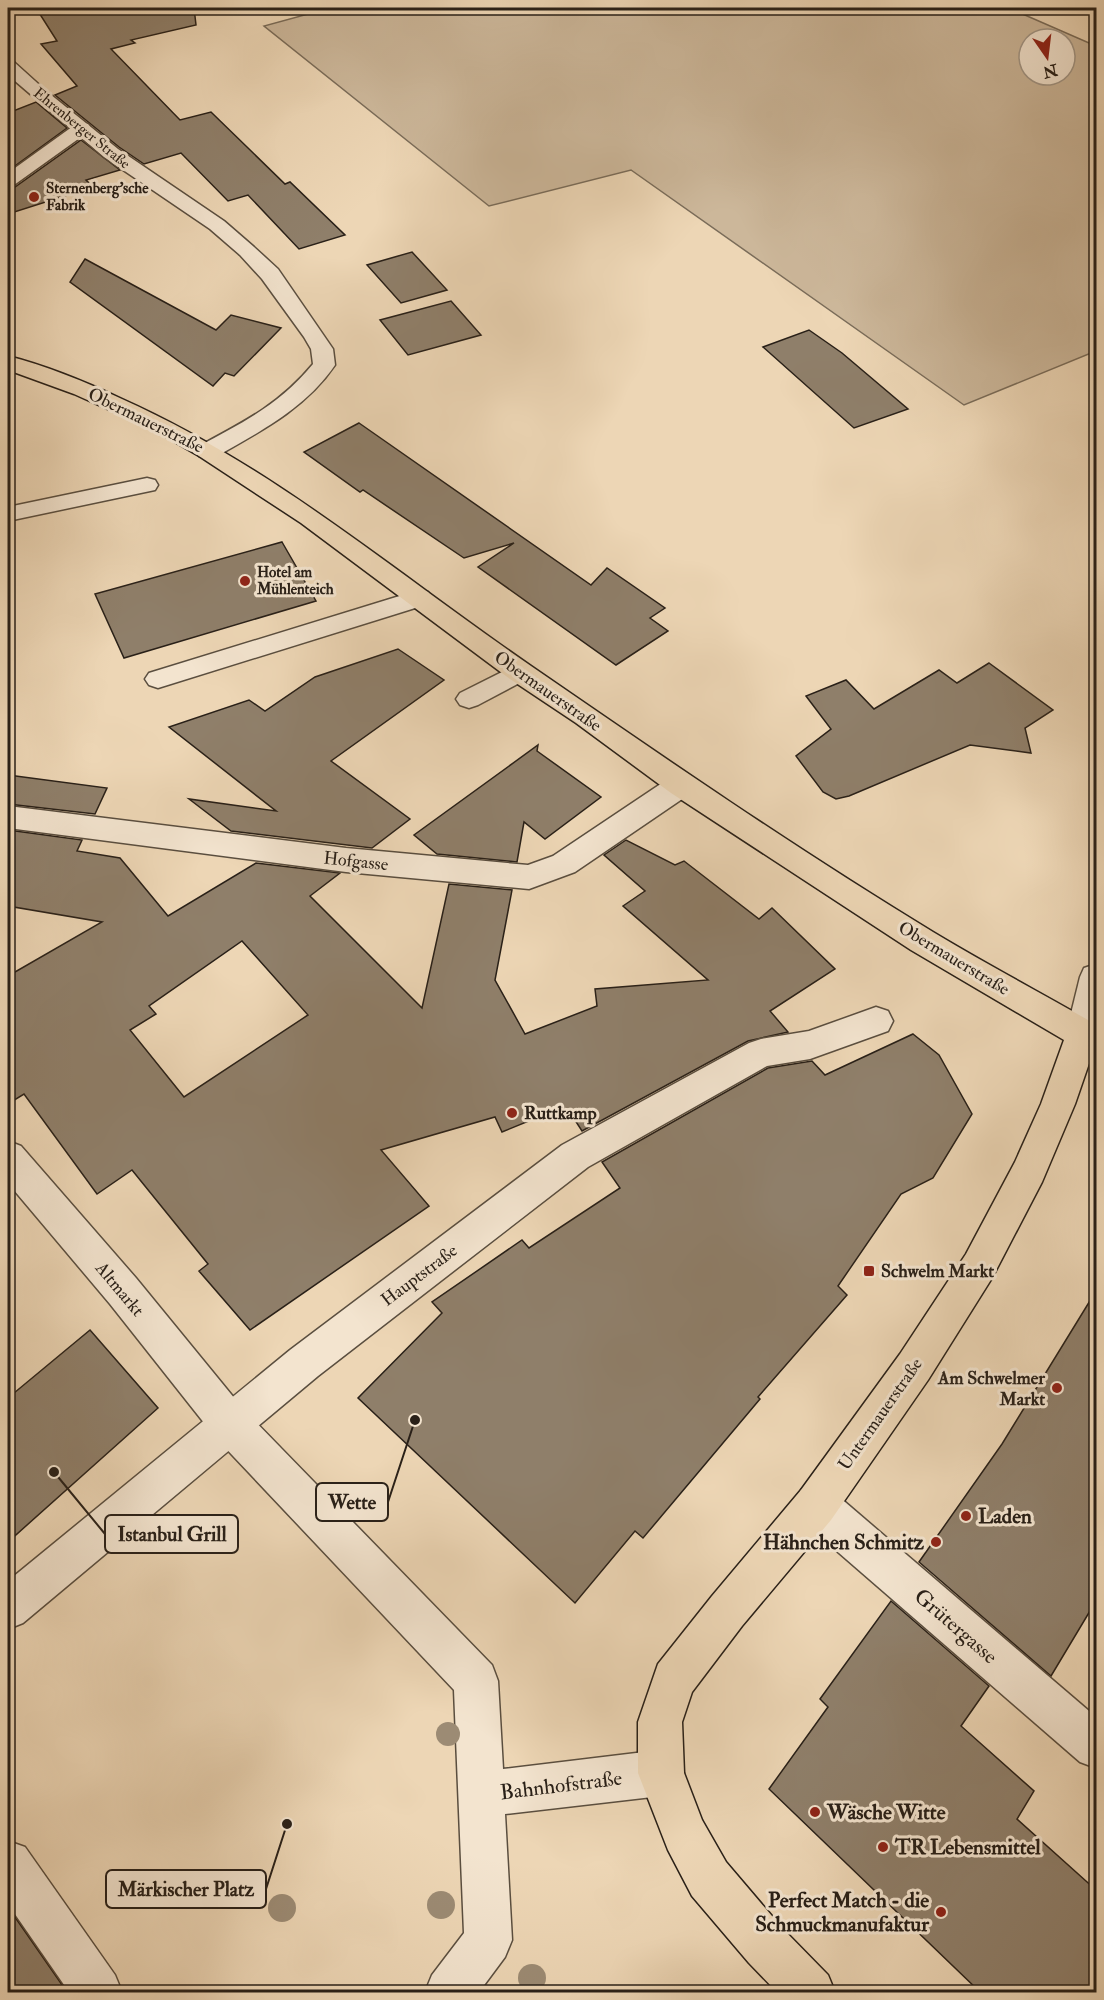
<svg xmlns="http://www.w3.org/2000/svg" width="1104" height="2000" viewBox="0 0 1104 2000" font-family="'IM FELL Double Pica',serif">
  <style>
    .green { fill: #ccb79a; stroke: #7a6c59; stroke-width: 1.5; fill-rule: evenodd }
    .building { fill: #8f7f6a; stroke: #292018; stroke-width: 1.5; fill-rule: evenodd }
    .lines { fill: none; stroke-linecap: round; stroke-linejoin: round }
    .service-casing { stroke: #5a4e3f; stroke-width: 3 }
    .pedestrian-casing { stroke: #5a4e3f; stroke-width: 3 }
    .minor-casing { stroke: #5a4e3f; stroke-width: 3 }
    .tertiary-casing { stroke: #5a4e3f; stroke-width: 3 }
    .primary-casing { stroke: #292018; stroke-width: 3 }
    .service { fill: #f3e4cf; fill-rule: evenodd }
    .pedestrian { fill: #f3e4cf; fill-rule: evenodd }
    .minor { fill: #f3e4cf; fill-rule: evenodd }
    .tertiary { fill: #f3e4cf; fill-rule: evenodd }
    .primary { fill: #edd6b5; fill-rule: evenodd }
    .tree { fill: #9c8b74 }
    .poi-dot { fill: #8f2418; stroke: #f3e4cf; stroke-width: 2 }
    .labels { text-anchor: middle; stroke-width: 6; stroke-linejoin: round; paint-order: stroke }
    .far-street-label { font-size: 15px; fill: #292018; stroke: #f3e4cf }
    .far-poi-label { font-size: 15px; font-weight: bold; fill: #292018; stroke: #f3e4cf; text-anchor: start }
    .street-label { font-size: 18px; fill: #292018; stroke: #f3e4cf }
    .poi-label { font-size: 18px; font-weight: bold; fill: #292018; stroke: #f3e4cf; text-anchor: start }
    .near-poi-label { font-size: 21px; font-weight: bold; fill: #292018; stroke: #f3e4cf; text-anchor: start }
    .near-street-label { font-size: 21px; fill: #292018; stroke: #f3e4cf }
    .leader { fill: none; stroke: #292018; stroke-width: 2 }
    .callout-dot { fill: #292018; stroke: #f3e4cf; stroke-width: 2 }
    .callout { fill: #f3e4cf; stroke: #292018; stroke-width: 2 }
    .callout-label { font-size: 20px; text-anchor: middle; font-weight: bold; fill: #292018 }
  </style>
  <rect width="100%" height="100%" fill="#edd6b5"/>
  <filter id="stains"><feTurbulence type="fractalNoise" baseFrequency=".00333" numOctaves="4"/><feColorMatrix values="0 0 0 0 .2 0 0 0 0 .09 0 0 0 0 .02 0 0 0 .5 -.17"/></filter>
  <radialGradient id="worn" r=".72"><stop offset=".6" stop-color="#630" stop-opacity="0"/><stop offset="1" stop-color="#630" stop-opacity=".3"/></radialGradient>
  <path class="green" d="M330 8H1009L1096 46V351L964 405 631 170 489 206 264 26ZM1029 39H1065V75H1029Z"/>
  <g class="building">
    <polygon points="36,8 194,8 196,25 131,40 135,43 111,49 180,120 211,112 285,184 290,182 345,235 299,249 248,195 228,201 181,153 144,164 119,147 55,95 77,86 41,44 57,41"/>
    <polygon points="36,102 67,128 8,171 8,113"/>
    <polygon points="81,140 120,170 86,180 93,187 8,214 8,188 15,187"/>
    <polygon points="412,252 447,290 401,303 367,265"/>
    <polygon points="85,259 216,330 231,315 281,328 234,376 225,373 213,386 70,282"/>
    <polygon points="451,301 481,335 408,355 380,320"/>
    <polygon points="809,330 842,353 908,409 854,428 763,347"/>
    <polygon points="359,423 591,585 607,568 665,608 650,618 668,631 616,665 478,567 514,543 464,558 363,490 360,492 304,452"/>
    <polygon points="282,542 316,601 124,658 95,594"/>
    <polygon points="398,649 444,680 331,761 410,819 372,848 231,831 189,799 276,811 169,727 249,700 265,711 315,677"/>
    <polygon points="989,663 1053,710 1025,728 1031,753 970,745 849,796 836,799 823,792 796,756 831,729 806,696 846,680 874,709 939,670 957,683"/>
    <polygon points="538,745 537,751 601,797 545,839 524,822 517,862 437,854 414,835"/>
    <polygon points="8,775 107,788 95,814 8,804"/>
    <path d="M8 830 82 840 77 851 120 858 168 916 256 863 340 873 310 896 422 1008 449 884 512 890 495 980 525 1034 597 1006 595 989 708 980 623 906 645 891 604 855 626 840 675 865 684 861 759 919 772 908 835 969 770 1011 788 1032 748 1041 582 1131 573 1117 569 1119 563 1107 502 1132 495 1117 381 1150 429 1206 250 1330 199 1271 208 1264 132 1170 97 1194 24 1094 8 1104V976L102 922 8 906ZM242 941 308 1015 184 1097 130 1030 156 1014 149 1006Z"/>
    <polygon points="913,1034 939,1055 972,1114 933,1178 901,1194 838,1286 847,1295 758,1397 760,1399 643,1538 635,1531 575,1603 358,1398 442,1313 432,1302 522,1240 529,1248 620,1188 602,1162 768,1068 812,1061 825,1075"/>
    <polygon points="1096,1291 1096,1601 1051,1676 919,1562 1002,1444"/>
    <polygon points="90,1330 158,1408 8,1542 8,1398"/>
    <polygon points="891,1601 989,1686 961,1726 1034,1791 1017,1819 1096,1890 1096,1992 980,1992 769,1789 828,1707 820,1699"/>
    <polygon points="8,1907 67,1992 8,1992"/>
  </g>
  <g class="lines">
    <g class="service-casing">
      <g id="service">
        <polygon points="82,123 88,124 91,128 88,132 14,185 8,186 8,173 76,124"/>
        <polygon points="147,478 155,480 158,485 155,490 8,521 8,507"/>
        <polygon points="419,590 428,592 431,598 428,604 158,688 149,685 145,679 149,673"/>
        <polygon points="520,663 529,666 533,672 529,678 478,705 469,708 460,705 456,699 460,693"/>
      </g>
    </g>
    <g class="pedestrian-casing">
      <g id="pedestrian">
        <polygon points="876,1007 888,1011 893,1021 888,1031 810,1059 767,1066 588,1167 318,1376 23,1623 8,1629 8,1581 290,1350 562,1145 749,1043 761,1039 809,1031"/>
        <polygon points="8,1841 25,1847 115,1975 122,1992 69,1992 8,1904"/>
      </g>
    </g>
    <g class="minor-casing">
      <g id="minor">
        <path d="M8 61 14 62 45 90 118 149 224 221 254 247 278 269 333 349 335 365C306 408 261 431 217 456L208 458 199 456 196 451 199 446C244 422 280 404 313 364L311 349 304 337 262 279 240 255 210 229 104 157 8 75Z"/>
        <polygon points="681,774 691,777 696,785 691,793 575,872 529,889 346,872 8,828 8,806 346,848 528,865 553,856 671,777"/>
        <polygon points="8,1141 21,1146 136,1278 244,1410 492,1665 498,1681 503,1769 661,1750 677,1757 684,1773 677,1789 661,1796 505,1814 512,1940 505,1957 479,1992 425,1992 432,1975 464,1933 454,1690 216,1438 110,1304 8,1183"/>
        <polygon points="816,1484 831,1490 1096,1717 1096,1768 1080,1762 801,1520 795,1505 801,1490"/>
      </g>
    </g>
    <g class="tertiary-casing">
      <polygon id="tertiary" points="1096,964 1096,1041 1095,1044 1083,1048 1071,1044 1066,1034 1080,977 1084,968"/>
    </g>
    <g class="primary-casing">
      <path id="primary" d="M8 356C47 366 86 382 122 399 272 466 396 573 531 666 663 757 795 848 933 932 986 964 1041 993 1095 1024L1096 1043 1075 1104 1042 1182 992 1278 928 1380 831 1520 742 1626 692 1692 682 1722 684 1773 702 1820 726 1862 783 1929 828 1975 835 1992H777L749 1963 692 1896 668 1850 638 1773V1722L658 1664 712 1596 801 1490 900 1354 966 1254 1015 1162 1041 1104 1064 1040 911 950 671 793 576 723 510 679 301 523 199 456 154 430 74 394 8 370Z"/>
    </g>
    <use href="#service" class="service"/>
    <use href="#pedestrian" class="pedestrian"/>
    <use href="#minor" class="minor"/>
    <use href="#tertiary" class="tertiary"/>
    <use href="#primary" class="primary"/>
  </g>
  <g class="tree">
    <circle cx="448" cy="1734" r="12"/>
    <circle cx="441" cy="1905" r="14"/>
    <circle cx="282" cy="1908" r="14"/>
    <circle cx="532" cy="1978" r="14"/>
  </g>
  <g class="poi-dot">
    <circle cx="34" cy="197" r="6"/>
    <circle cx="245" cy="581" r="6"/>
    <circle cx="512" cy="1113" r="6"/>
    <rect x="863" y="1265" width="12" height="12" rx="3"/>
    <circle cx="1057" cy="1388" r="6"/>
    <circle cx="966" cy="1516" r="6"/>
    <circle cx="936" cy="1542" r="6"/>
    <circle cx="815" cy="1812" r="6"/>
    <circle cx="883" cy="1847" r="6"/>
    <circle cx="941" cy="1912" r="6"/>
  </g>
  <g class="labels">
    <g class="far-street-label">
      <text transform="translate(82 128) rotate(39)" y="5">Ehrenberger Straße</text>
    </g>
    <g class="far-poi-label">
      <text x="46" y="193">Sternenberg’sche<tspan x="46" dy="17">Fabrik</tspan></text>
      <text x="257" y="577">Hotel am<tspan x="257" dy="17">Mühlenteich</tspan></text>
    </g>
    <g class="street-label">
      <text transform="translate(146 420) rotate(26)" y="6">Obermauerstraße</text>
      <text transform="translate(548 691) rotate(35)" y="6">Obermauerstraße</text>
      <text transform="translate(356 861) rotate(6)" y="6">Hofgasse</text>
      <text transform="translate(954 958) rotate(31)" y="6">Obermauerstraße</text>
      <text transform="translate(419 1275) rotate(-37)" y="6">Hauptstraße</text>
      <text transform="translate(120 1289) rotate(50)" y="6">Altmarkt</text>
      <text transform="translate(880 1414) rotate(-55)" y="6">Untermauerstraße</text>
    </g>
    <g class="poi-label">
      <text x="524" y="1119">Ruttkamp</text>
      <text x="881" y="1277">Schwelm Markt</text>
      <text x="1045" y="1384" text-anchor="end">Am Schwelmer<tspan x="1045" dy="21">Markt</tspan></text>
    </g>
    <g class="near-poi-label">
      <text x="978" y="1523">Laden</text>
      <text x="924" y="1549" text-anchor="end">Hähnchen Schmitz</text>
      <text x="827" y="1819">Wäsche Witte</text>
      <text x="895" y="1854">TR Lebensmittel</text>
      <text x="929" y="1907" text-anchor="end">Perfect Match - die<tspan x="929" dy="24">Schmuckmanufaktur</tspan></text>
    </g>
    <g class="near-street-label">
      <text transform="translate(956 1626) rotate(41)" y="7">Grütergasse</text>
      <text transform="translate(561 1785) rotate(-7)" y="7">Bahnhofstraße</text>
    </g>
  </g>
  <path class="leader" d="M415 1420L388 1502M54 1472L105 1534M287 1824L266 1889"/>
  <g class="callout-dot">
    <circle cx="415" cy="1420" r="6"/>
    <circle cx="54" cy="1472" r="6"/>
    <circle cx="287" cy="1824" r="6"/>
  </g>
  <g class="callout">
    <rect x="316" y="1483" width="72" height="38" rx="6"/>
    <rect x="105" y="1515" width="133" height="38" rx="6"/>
    <rect x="106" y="1870" width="160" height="38" rx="6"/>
  </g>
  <g class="callout-label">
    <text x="352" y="1509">Wette</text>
    <text x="172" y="1541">Istanbul Grill</text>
    <text x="186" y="1896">Märkischer Platz</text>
  </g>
  <rect width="1104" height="2000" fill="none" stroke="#edd6b5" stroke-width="30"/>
  <rect x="9" y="9" width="1086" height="1982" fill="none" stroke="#292018" stroke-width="3"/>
  <rect x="15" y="15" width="1074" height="1970" fill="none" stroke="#292018" stroke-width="1.5"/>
  <g transform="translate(1047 57) rotate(166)"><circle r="28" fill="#f3e4cf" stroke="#a29686" stroke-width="1.5"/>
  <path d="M0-4.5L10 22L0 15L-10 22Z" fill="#8f2418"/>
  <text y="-9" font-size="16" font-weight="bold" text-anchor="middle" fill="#292018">N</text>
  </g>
  <rect width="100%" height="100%" filter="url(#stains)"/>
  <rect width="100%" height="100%" fill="url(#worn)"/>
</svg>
